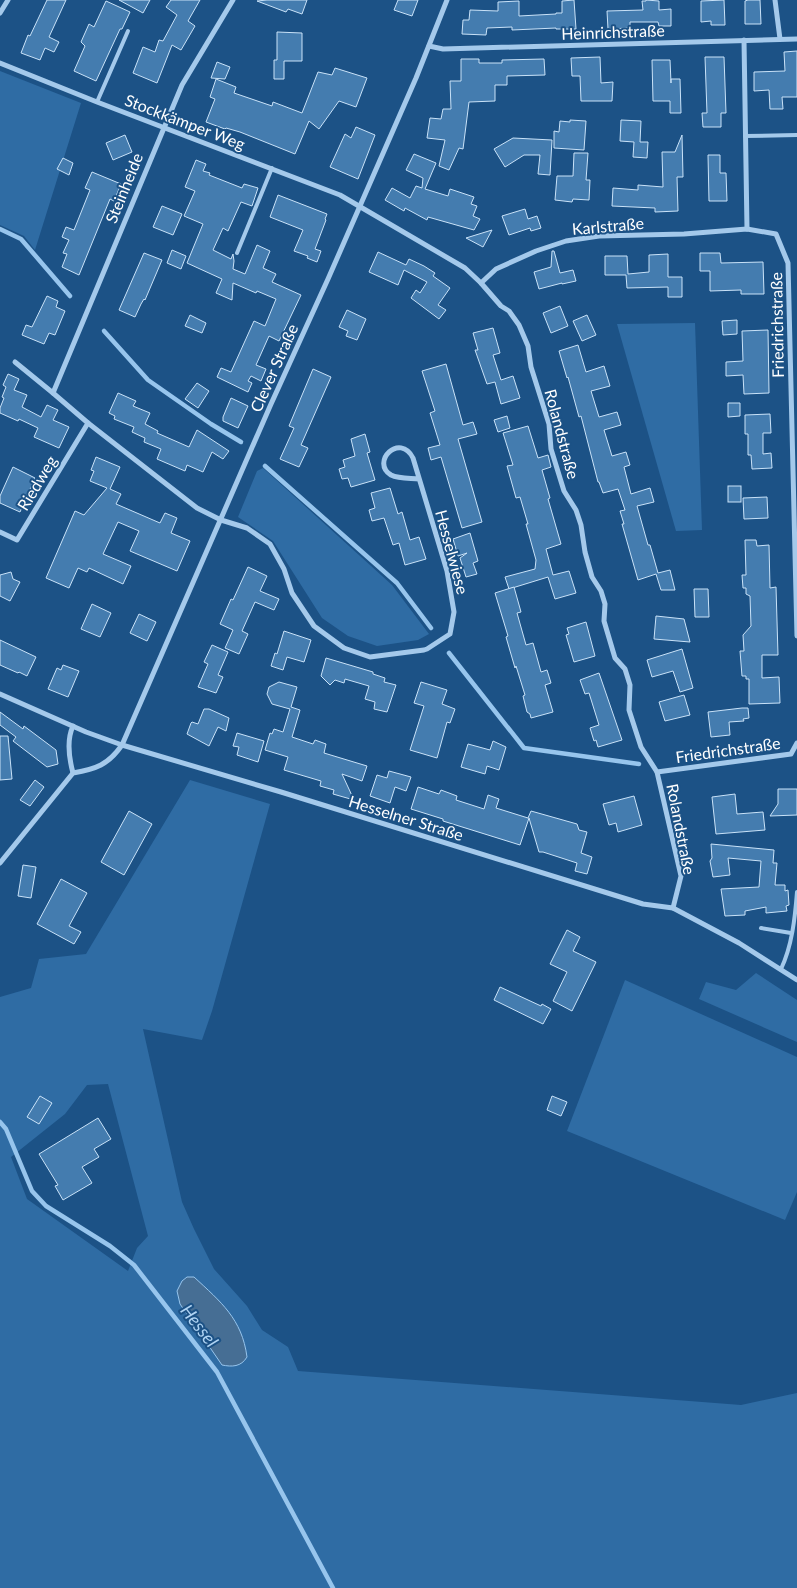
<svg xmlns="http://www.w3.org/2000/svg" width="797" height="1588" viewBox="0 0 797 1588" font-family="Lato,sans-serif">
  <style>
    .green { fill: #2f6ca4; fill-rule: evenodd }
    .water { fill: #466e94; stroke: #97c5ed }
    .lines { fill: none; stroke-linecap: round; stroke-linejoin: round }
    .stream { stroke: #97c5ed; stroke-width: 4.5 }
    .building { fill: #447caf; stroke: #c9e2f8 }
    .lane { stroke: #a4c9eb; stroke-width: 4 }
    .street { stroke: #a4c9eb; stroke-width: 5 }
    .labels { text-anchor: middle; stroke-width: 4; stroke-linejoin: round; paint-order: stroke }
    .street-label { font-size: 16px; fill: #fff; stroke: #1c5286 }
    .water-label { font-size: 18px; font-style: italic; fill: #afd3f3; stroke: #1c5286 }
  </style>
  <rect width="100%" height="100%" fill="#1c5286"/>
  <g class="green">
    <polygon points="0,71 81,103 35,250 24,236 0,225"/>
    <polygon points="695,323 702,530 676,531 617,324"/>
    <polygon points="263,468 392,585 429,634 418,640 377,646 348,636 322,618 273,541 238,517 257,471"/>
    <path d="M190 780 270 804 212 1011 202 1040 143 1029 182 1202 194 1229 214 1269 247 1306 262 1330 288 1347 298 1371 741 1405 797 1393V1588H0V997L31 988 39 959 86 954ZM108 1084 148 1236 137 1248 128 1271 27 1199 11 1157 65 1114 87 1085Z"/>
    <polygon points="756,973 797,1000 797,1042 699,999 706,982 736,990"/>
    <polygon points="625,980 797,1057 797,1192 785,1220 567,1131"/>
  </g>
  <path class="water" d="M187 1277H194C221 1302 242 1319 247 1357 241 1367 232 1367 222 1365L180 1304 177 1291 182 1281Z"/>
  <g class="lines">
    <g class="stream">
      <polyline points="0,229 21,239 70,296"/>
      <polyline points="104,331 148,380 211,424 241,442"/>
      <polyline points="265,466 397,583 431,628"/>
      <polyline points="449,653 524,748 639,764"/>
      <polyline points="0,1122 6,1129 32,1191 46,1206 110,1246 134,1265 217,1372 333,1588"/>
    </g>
  </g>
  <g class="building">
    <polygon points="47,0 66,0 49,37 59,42 54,52 45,48 40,60 21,53 28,35 30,36"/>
    <polygon points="119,0 150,0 143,13"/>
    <polygon points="171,0 200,0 188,21 195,26 181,50 172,45 157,83 133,73 143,47 155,52 159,40 163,41 177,15 166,7"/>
    <polygon points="267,0 307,0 302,14 288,9 286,12 257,1"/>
    <polygon points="398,0 418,0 412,16 394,10"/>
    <polygon points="574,0 576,29 556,29 556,28 512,30 512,27 487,28 486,35 462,34 463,20 469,20 470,10 498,11 498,2 519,1 519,16 556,14 556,13 562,13 562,1"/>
    <polygon points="646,0 659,1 659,10 671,9 671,26 659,26 658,22 630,22 630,28 608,29 607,11 643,10 642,1 646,1"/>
    <polygon points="724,0 725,25 711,25 711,21 701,22 701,1"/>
    <polygon points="748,0 760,0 761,24 745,24 745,1"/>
    <polygon points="106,1 130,12 122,29 120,29 96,81 74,71 85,46 81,42 89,24 94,27"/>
    <polygon points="277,32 302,33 302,61 284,61 284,79 274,79 274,60 277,60"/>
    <polygon points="797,51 797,97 782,97 783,109 770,109 769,90 754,91 754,72 785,71 784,52"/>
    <polygon points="600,57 601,83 613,82 612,101 581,101 580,76 572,76 571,58"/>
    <polygon points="705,57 724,57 726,113 721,113 721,127 703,127 702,113 707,113"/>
    <polygon points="461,59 479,59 479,63 502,63 502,60 544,59 545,75 507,76 507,85 495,85 495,101 469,102 463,149 459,148 449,170 439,166 445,140 427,138 430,118 441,119 443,109 451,109 450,81 461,81"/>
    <polygon points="652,60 670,60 671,83 671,79 680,79 681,113 670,113 670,101 653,101"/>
    <polygon points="217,62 230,67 225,79 211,78"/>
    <polygon points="335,68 367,78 356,107 339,101 319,129 309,121 295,154 240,132 226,128 225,129 206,122 215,99 210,97 216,79 236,87 234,93 272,106 273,102 302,113 318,72 332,75"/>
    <polygon points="570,120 586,121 584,150 554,148 554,131 559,132 560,121 570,122"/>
    <polygon points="621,120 641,121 640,142 648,142 647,158 633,157 634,142 620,141"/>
    <polygon points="356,127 375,135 358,179 330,167 345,134 351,138"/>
    <polygon points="125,135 132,152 113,160 106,143"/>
    <polygon points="682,135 683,177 677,177 678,211 655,212 655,208 612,206 613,188 638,190 638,185 663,187 662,152 675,152"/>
    <polygon points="513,138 552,140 550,175 538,174 540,155 524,155 505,167 494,149"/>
    <polygon points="574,153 588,153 586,180 590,180 589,200 573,199 572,202 555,200 557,176 573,176"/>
    <polygon points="414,154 436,163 425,189 448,196 450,189 474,197 471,204 477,206 473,216 480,219 474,230 428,217 427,220 405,208 404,211 385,200 392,188 410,198 416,186 422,188 423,178 406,170"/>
    <polygon points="708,155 720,155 720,173 726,173 727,201 709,201"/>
    <polygon points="63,158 73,163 69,175 57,169"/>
    <polygon points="196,160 206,164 203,171 210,173 209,175 242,188 244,184 258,188 252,206 241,202 228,231 223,228 213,250 231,259 233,254 234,261 233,269 245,274 257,245 270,251 263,268 276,274 272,282 301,295 279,341 269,336 256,365 266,369 261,381 251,376 248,381 252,383 248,392 217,377 221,368 231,372 254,321 265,326 276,299 257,291 256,293 233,283 232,300 216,293 222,279 187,263 203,224 184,216 195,191 185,187"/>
    <polygon points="92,172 121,184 114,201 110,199 79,275 62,267 67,254 63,253 69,240 62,237 66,227 74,230 90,190 85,188"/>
    <polygon points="278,195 327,214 325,219 326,220 315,249 321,251 317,262 307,258 308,256 294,251 303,230 270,217"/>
    <polygon points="162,206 182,214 173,235 153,227"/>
    <polygon points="525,209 528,219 537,216 541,228 531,231 530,228 509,235 502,216"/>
    <polygon points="492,230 483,247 466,238"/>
    <polygon points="172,250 186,256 181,269 167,263"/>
    <polygon points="552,251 554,251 560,273 573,270 576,281 562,284 562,283 539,289 534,272 551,267"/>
    <polygon points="378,252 406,265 409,259 424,266 435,273 433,276 450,288 438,305 446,310 439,319 411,298 416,290 420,293 427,282 404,270 398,285 369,272"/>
    <polygon points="144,253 162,260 145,300 144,299 141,304 135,317 119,310"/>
    <polygon points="700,253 720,253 721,263 763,262 764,294 741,294 741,290 710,291 710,271 700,271"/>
    <polygon points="668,254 668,277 682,277 682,297 668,297 668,287 627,288 626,275 605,275 605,256 627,256 628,274 649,272 649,255"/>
    <polygon points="47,296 58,301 56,307 65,311 55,335 49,333 44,344 22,335 26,325 32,327"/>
    <polygon points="560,306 568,326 551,333 543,313"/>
    <polygon points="347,310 366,319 357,340 346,336 348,331 339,327"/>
    <polygon points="190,315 206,323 202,333 185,326"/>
    <polygon points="587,315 596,335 582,341 573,321"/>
    <polygon points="737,320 737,334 723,335 722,321"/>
    <polygon points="493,328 500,353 493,355 501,380 513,376 520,398 501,404 495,382 487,384 475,350 478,350 473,333"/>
    <polygon points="768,330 769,393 744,394 743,375 726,376 726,362 743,361 742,331"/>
    <polygon points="578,345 586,372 604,366 610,386 591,391 599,417 617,412 621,425 604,430 612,456 626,452 630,465 624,467 631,494 650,488 654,502 637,506 648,545 650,545 658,573 670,570 675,590 661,590 656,574 638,580 622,524 624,524 620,511 625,510 618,489 603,493 599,482 598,482 581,416 579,417 568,377 567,378 559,351"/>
    <polygon points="446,364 463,425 473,422 477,434 458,439 482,522 462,528 441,457 431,460 428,448 440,445 430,413 435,411 422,371"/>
    <polygon points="313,369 331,377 301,445 308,448 299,467 280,459 294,428 289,426"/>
    <polygon points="8,374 19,379 14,390 27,395 22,407 41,417 47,405 58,410 53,420 69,427 59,448 34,437 38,428 19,419 18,421 0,413 0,408 4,398 2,397 6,387 3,385"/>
    <polygon points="197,383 209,391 198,408 185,399"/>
    <polygon points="118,393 136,401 133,406 150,413 145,424 158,431 157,433 189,447 197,430 229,451 223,459 212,452 203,472 187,465 185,471 157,459 161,449 144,442 145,438 132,432 134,427 114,419 115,416 109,413"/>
    <polygon points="231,398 248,406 238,428 223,421 223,417"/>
    <polygon points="728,403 740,403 740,416 728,417"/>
    <polygon points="770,414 771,433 763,433 763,454 771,453 772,468 752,469 751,455 748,455 748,434 745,434 745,415"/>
    <polygon points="507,416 510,428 498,432 494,420"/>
    <polygon points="528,426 538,458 548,455 551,467 542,470 550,498 548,499 561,544 546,549 553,575 569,571 576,593 555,599 548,577 509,589 505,577 535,569 536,560 526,524 528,524 520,497 516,498 507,466 513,465 503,433"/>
    <polygon points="365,434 370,452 367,453 375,480 351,487 348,478 342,479 339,469 345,467 343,460 355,456 351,439"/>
    <polygon points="96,457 120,467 110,489 121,494 116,504 160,523 165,513 177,518 171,533 190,541 177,571 130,551 139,531 118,522 103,554 131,566 123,584 89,568 87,572 78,568 69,588 46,578 75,511 84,515 107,488 90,481 94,471 91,470"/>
    <polygon points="13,467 35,478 20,512 0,503 0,496"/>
    <rect x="728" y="486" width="13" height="16"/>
    <polygon points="390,488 398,514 402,512 410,540 419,537 426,559 405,565 399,543 393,545 384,518 372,521 369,510 375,508 371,493"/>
    <polygon points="767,497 768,518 744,519 743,498"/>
    <polygon points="470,533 478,561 473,563 477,574 466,577 460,558 467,553 458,556 453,539"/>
    <polygon points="745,540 756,540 757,546 769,545 770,588 776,587 778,655 762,655 762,678 779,677 780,703 749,704 749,679 746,679 746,676 742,676 740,651 744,651 743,635 751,626 750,596 746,594 746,588 743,588 742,575 746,575"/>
    <polygon points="248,567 267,576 260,591 279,599 274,610 255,602 242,631 248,634 239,654 225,648 233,630 220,624 231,599 233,600"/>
    <polygon points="11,572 13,579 20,582 10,601 0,596 0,575"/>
    <polygon points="514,587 521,612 517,613 526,645 533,643 541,672 547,670 551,683 545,685 553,712 531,718 530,714 527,712 523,696 525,695 516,666 515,668 506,637 508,636 495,593"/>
    <polygon points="694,589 708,589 709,617 695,617"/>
    <polygon points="92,604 111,613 100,637 81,629"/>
    <polygon points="139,614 156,622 147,641 130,633"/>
    <polygon points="656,616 684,619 690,642 654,639"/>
    <polygon points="586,622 595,656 574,662 566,635 569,634 567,628"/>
    <polygon points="284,631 311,640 304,662 287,657 283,670 271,666 275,653 277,654"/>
    <polygon points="0,640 36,657 27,676 19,672 18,673 0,665"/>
    <polygon points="212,645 228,652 218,675 223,677 216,693 198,687 208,664 204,662"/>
    <polygon points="682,649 693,688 680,692 673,671 652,677 647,660"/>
    <polygon points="326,658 373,672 373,674 385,678 384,682 396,685 387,712 374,709 375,702 365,699 369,686 345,679 344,683 335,680 330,685 321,676"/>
    <polygon points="63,665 79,671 68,697 48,689 57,668 61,670"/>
    <polygon points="599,673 622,740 598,747 596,740 594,741 590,728 599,725 589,693 585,694 580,680"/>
    <polygon points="279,682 297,687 291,707 300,710 292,737 313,744 315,740 326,744 324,753 367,766 362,781 342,774 354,800 333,794 334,790 320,786 321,781 284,770 288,757 265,750 270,733 272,734 274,729 283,732 290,709 272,704 267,694 269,687"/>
    <polygon points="421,682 447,690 442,704 455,709 450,723 447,722 437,758 410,750 424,706 414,703"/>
    <polygon points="684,695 690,715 665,721 659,702"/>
    <polygon points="742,708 748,708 749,718 743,719 744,721 729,722 730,735 711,737 708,712"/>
    <polygon points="204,709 209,709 229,718 226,731 218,727 209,746 187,734 191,723 192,722 198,724"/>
    <polygon points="0,712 23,729 24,726 56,750 58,764 47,767 13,741 16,737 0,725"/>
    <polygon points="237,733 264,741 258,762 237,755 239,747 233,746"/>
    <polygon points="0,736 8,736 12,779 0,780"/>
    <polygon points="493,741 506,747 499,770 487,766 485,774 461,767 468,744 490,750"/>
    <polygon points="389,771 411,777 406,791 395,787 390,803 370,796 377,775 387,778"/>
    <polygon points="35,780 44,787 30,806 20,800"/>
    <polygon points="418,787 439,794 441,790 457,796 456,800 484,809 488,795 499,799 496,808 528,818 531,811 577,824 579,830 587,832 581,853 592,857 587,874 575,871 577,863 543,852 539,852 529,818 520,845 443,821 443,819 411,809"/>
    <polygon points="778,789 797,789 797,815 770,816 778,804"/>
    <polygon points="735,794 737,814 763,812 765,830 716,834 712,797"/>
    <polygon points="634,796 642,825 618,832 616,823 609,825 603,804"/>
    <polygon points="129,811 152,824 124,875 101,862"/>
    <polygon points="711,844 774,850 773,863 777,863 775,885 785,885 785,891 788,890 789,905 786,906 787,911 766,913 766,907 745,911 745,915 725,916 721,889 759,887 761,861 728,858 730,875 713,877 710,861 712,858"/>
    <polygon points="23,865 36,867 31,898 18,896"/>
    <polygon points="61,879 87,893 69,926 81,932 74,944 37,924"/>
    <polygon points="567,930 580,937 573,951 596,962 572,1011 553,1001 567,972 550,964"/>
    <polygon points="500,987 541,1006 542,1004 551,1009 543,1024 494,1000"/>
    <polygon points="40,1096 52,1103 39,1124 27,1117"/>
    <polygon points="552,1096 567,1102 561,1116 547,1110"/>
    <polygon points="98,1118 111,1139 94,1149 99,1157 82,1167 92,1183 63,1200 55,1186 58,1185 39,1154"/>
  </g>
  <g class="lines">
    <g class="lane">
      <polyline points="97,102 128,31"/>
      <polyline points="745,136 797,135"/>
      <polyline points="237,253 272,168"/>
      <polyline points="761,928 791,933"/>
      <path d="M781 969C792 946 795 918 797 892"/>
    </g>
    <g class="street">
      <path d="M233 0 182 85 53 393 88 423 197 508 221 520 247 528 270 544 284 569 292 593 314 626 344 648 370 657 424 650 427 649 450 634 454 612 447 571 413 458C400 432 370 462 391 475 399 479 411 478 419 479"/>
      <polyline points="775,0 780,39"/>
      <polyline points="0,13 8,0"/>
      <polyline points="744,40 747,229"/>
      <polyline points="429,46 443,49 797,39"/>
      <polyline points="0,63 97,102 340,195 465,268 481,283 501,306 509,311 519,325 528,346 531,367 549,424 551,449 564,491 576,510 581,525 585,552 592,577 601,591 605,604 604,621 615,658 625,669 630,685 629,710 641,747 657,772 681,876 673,908"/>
      <polyline points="481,283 496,269 536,251 566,241 599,236 684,234 747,229 776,234 788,263 797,636"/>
      <polyline points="15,362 53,393"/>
      <polyline points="0,532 17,540 88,423"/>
      <polyline points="0,694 86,732 122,745 281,792 643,904 673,908 739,943 797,980"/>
      <path d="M73 726C66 741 69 758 73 773"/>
      <polyline points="657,772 791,754 797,743"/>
      <path d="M0 863 73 773C96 769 108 765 122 745L271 404 328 279 416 78 447 0"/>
    </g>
  </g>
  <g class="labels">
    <g class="street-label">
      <text transform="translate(613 32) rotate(-2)" y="6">Heinrichstraße</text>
      <text transform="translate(185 122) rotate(21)" y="6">Stockkämper Weg</text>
      <text transform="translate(124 188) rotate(-68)" y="6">Steinheide</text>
      <text transform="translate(608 226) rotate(-5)" y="6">Karlstraße</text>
      <text transform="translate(777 325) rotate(-91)" y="6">Friedrichstraße</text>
      <text transform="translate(274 368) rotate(-66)" y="6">Clever Straße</text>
      <text transform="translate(562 434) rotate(75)" y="6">Rolandstraße</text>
      <text transform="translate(37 483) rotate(-59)" y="6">Riedweg</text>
      <text transform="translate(452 552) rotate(75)" y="6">Hesselwiese</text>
      <text transform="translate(728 750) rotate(-8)" y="6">Friedrichstraße</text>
      <text transform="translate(406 818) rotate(17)" y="6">Hesselner Straße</text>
      <text transform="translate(681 829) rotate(79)" y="6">Rolandstraße</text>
    </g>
    <g class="water-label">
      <text transform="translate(199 1326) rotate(52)" y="6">Hessel</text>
    </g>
  </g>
</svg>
